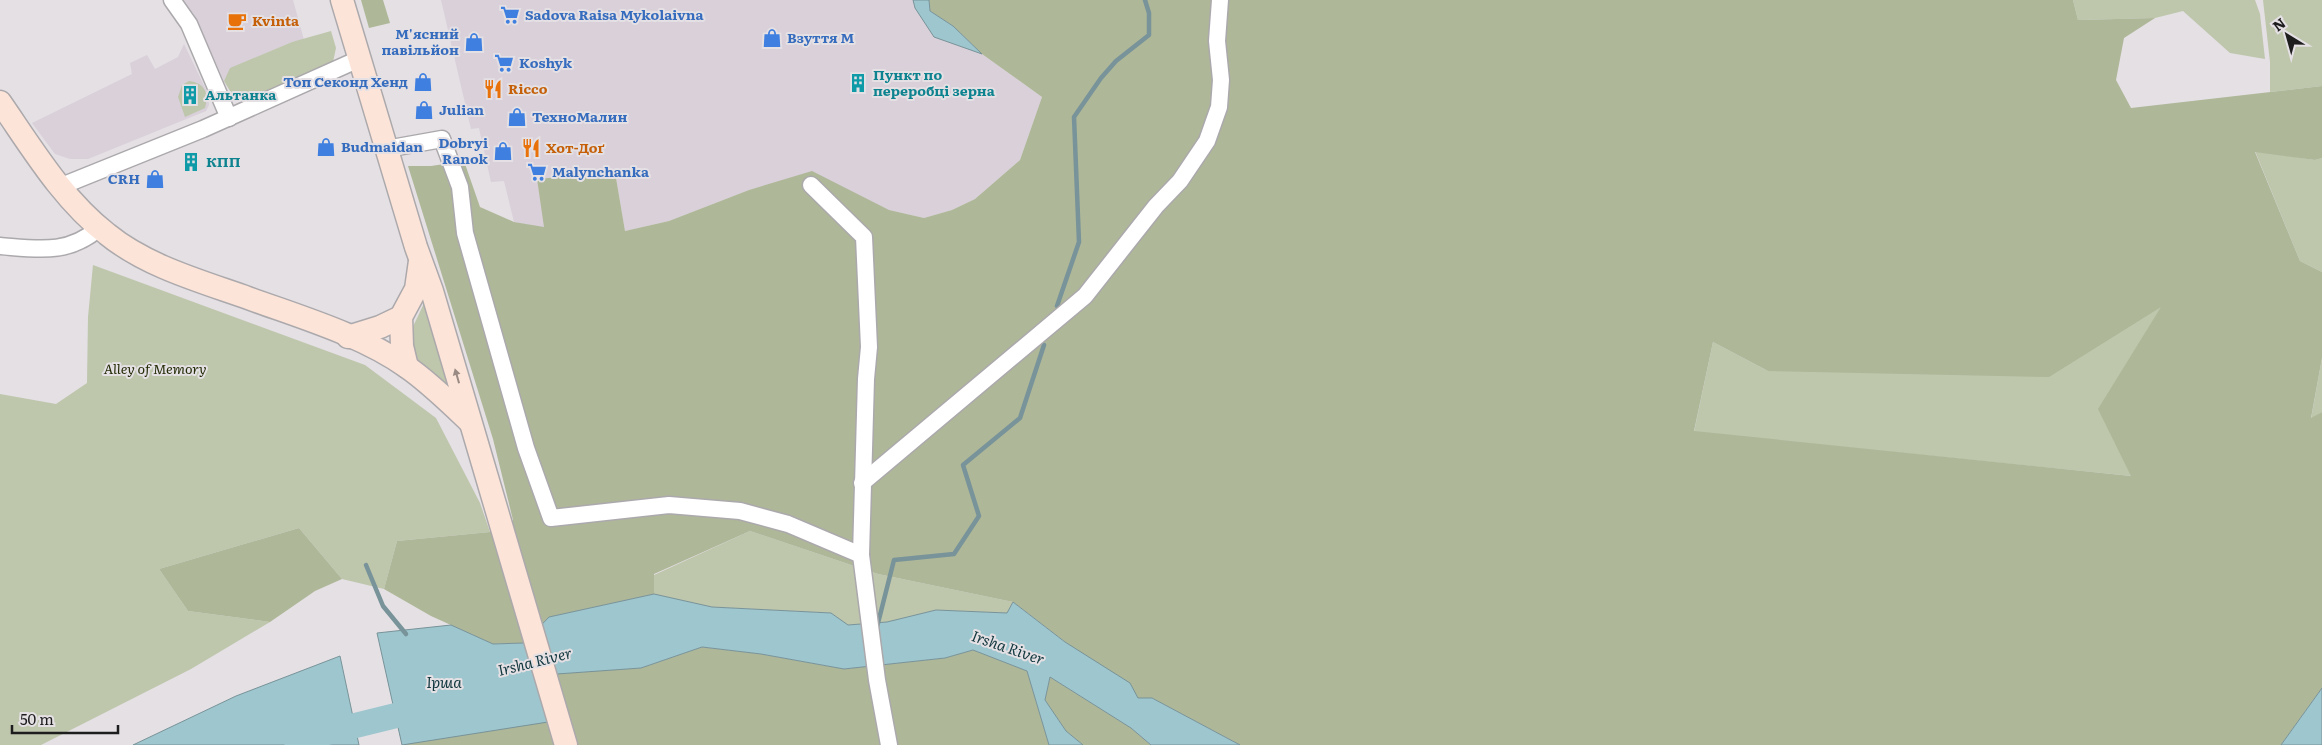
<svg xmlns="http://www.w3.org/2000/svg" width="2322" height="745" viewBox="0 0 2322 745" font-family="Literata,serif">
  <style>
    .built { fill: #d9d0d9 }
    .green { fill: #bec6ac }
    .forest { fill: #aeb798; fill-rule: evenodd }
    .water { fill: #9ec6ce; stroke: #789399 }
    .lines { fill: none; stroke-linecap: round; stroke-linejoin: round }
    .stream { stroke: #789399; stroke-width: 4.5 }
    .river { stroke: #9ec6ce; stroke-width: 25 }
    .street-casing { stroke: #aca9ac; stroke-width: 19 }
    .secondary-casing { stroke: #aca9ac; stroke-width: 25 }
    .street { stroke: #fff; stroke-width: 16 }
    .secondary { stroke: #fde4d8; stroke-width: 22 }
    .oneway { fill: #998a84 }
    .labels { text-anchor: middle; stroke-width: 4; stroke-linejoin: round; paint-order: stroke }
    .shop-label { font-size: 14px; font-weight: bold; fill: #366cbe; stroke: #e4e0e4; text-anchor: start }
    .food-label { font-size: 14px; font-weight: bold; fill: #c56008; stroke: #e4e0e4; text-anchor: start }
    .culture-label { font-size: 14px; font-weight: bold; fill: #0d838f; stroke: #e4e0e4; text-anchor: start }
    .park-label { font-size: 14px; font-style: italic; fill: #242d07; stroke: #e4e0e4 }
    .water-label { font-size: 15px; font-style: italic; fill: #11373e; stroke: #e4e0e4 }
  </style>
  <rect width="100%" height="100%" fill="#e4e0e4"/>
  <g class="built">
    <polygon points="182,0 293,0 304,40 292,42 231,68 224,81 194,14"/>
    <polygon points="441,0 929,0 930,11 982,54 1042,97 1020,160 975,199 952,210 924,218 888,210 812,172 749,190 669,221 625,231 615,172 537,179 545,227 539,227 514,222 504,181 491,182 479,128 471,129"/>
    <polygon points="184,44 209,96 209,105 206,111 88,159 70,159 55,154 32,123 132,74 130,63 147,55 155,69 178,57"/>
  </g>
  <g class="green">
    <polygon points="2073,0 2255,0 2260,14 2265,59 2230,53 2183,11 2155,18 2078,20"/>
    <polygon points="2263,0 2322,0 2322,86 2270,92 2270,62"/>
    <polygon points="331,31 336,48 333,62 257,98 243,99 233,96 224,81 230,68 292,42"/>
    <path d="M189 81C205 83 209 93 205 108L185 117 178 97 182 85Z"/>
    <polygon points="2255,151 2315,160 2322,158 2322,272 2300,261"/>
    <polygon points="93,265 365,365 436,418 480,503 490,532 397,541 384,589 342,579 299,528 159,569 188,611 270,622 191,669 41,745 0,745 0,394 56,404 87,383 88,317"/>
    <polygon points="427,297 455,392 413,360 409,335"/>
    <polygon points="2162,306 2132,476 1694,432 1713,342 1768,371"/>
    <polygon points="2322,358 2322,412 2311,419"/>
    <polygon points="750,531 878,574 1013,602 1007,613 936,610 887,622 847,625 831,613 712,607 654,594 654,575"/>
  </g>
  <g class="forest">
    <polygon points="361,0 383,0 390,23 369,28"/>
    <path d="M929 0H2073L2078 20 2155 18 2124 38 2116 80 2131 108 2322 86V158L2315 160 2255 152 2300 261 2322 272V358L2311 418 2322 412V688L2281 745H1240L1152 698H1138L1013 602 878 574 750 531 654 574V594L549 617 524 643 493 644 431 616 384 589 397 541 490 532 507 528 513 520 493 439 408 166H431L464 161 480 207 514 222 544 227 537 179 615 172 625 231 669 221 749 190 812 171 889 210 924 218 952 210 975 199 1020 160 1042 97 982 54 953 26 930 11ZM2161 307 2098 409 2131 476 1694 431 1713 342 1768 371 2049 377Z"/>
    <polygon points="299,528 342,579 315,591 270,622 188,611 159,569"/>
    <polygon points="702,647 761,654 844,669 945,658 973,650 1027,671 1049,745 402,745 397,723 431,714 515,675 641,668"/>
    <polygon points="1050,677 1131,728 1151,745 1083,745 1066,731 1045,700"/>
  </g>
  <g class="water">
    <polygon points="913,0 929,0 930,11 953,26 982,54 934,37 915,8"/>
    <polygon points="654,594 712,607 831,613 848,625 887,622 936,610 1007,613 1013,602 1065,642 1130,683 1138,698 1152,698 1240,745 1151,745 1131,728 1050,677 1045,700 1066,731 1083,745 1049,745 1027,671 973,650 945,658 844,669 761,654 702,647 641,668 557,674 548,722 402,745 377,633 451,625 493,644 524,643 549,617"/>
    <polygon points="340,656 359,745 133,745 236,696"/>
    <polygon points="2322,688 2322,745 2281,745"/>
  </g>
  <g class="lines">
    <g class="stream">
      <polyline points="1057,306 1079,242 1074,117 1101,78 1116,61 1149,35 1149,13 1145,0"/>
      <polyline points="366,565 383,606 406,634"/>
      <polyline points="877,627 894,560 954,554 979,516 963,465 1020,418 1044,345"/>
    </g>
    <polyline class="river" points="297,745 309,737 398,715 427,702"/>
    <g class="street-casing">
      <g id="street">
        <polyline points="172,0 189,24 229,118"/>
        <polyline points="386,149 442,139 460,187 465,233 526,448 551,518 669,505 740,511 788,524 861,555"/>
        <polyline points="811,185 864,237 869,347 866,379 861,555 877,680 889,745"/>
        <polyline points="59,187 203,129 359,59"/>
        <path d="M0 246C38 249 68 255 99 228"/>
        <polyline points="862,483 1085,296 1156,206 1180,181 1207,141 1219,107 1221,80 1217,41 1220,0"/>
      </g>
    </g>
    <g class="secondary-casing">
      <g id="secondary">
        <polyline points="342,0 416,247 432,291 566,745"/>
        <path d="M0 102C32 148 62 199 107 234 146 266 200 281 248 298 300 317 362 335 407 367 430 383 450 403 470 422"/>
        <polyline points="348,337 380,327 401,317"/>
        <polyline points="407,367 402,346 401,317 416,289 420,261"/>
      </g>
    </g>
    <use href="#street" class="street"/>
    <use href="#secondary" class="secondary"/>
  </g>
  <defs><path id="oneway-solid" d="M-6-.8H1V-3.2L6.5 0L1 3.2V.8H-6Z" transform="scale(1.25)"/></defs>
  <use class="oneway" href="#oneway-solid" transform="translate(457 376) rotate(-106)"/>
  <defs>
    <g id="supermarket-bare" transform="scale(1.5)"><path d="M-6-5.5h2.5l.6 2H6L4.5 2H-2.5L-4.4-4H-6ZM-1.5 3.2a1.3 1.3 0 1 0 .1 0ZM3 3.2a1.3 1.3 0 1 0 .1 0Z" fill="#3f7fe0" stroke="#e4e0e4" stroke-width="2.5" paint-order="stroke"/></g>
    <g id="cafe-bare" transform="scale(1.5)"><path d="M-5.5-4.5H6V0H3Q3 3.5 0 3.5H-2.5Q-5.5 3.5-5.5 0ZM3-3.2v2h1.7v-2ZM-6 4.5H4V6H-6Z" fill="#e8710a" stroke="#e4e0e4" stroke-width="2.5" paint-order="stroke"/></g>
    <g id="shop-bare" transform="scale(1.5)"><path d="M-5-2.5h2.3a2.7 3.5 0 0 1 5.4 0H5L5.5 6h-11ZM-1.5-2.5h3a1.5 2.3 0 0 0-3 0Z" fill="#3f7fe0" stroke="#e4e0e4" stroke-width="2.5" paint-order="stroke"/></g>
    <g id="building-bare" transform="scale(1.5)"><path d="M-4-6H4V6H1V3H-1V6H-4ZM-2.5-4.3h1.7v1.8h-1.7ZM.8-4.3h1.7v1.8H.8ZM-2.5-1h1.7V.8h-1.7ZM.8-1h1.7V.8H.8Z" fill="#0f9aa8" stroke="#e4e0e4" stroke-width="2.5" paint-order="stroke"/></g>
    <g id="restaurant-bare" transform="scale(1.5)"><path d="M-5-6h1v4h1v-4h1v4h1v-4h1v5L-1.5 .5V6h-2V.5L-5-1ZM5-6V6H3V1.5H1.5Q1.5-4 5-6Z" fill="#e8710a" stroke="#e4e0e4" stroke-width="2.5" paint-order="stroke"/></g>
  </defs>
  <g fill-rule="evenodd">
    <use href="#supermarket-bare" x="510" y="15"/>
    <use href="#cafe-bare" x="237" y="21"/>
    <use href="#shop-bare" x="772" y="38"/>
    <use href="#shop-bare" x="474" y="42"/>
    <use href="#supermarket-bare" x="504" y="63"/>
    <use href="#shop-bare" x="423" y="82"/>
    <use href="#building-bare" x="858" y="83"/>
    <use href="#restaurant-bare" x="493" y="89"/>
    <use href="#building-bare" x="190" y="95"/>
    <use href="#shop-bare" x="424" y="110"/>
    <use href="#shop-bare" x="517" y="117"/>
    <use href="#shop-bare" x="326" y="147"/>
    <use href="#restaurant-bare" x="531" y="148"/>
    <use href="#shop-bare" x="503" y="151"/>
    <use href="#building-bare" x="191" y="162"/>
    <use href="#supermarket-bare" x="537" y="172"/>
    <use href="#shop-bare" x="155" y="179"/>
  </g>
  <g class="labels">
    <g class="shop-label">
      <text x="525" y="20">Sadova Raisa Mykolaivna</text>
      <text x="459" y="39" text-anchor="end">М'ясний<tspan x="459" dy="16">павільйон</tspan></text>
      <text x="787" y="43">Взуття М</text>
      <text x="519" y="68">Koshyk</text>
      <text x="408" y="87" text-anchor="end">Топ Секонд Хенд</text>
      <text x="439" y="115">Julian</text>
      <text x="532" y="122">ТехноМалин</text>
      <text x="488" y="148" text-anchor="end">Dobryi<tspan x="488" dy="16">Ranok</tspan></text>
      <text x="341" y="152">Budmaidan</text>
      <text x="552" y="177">Malynchanka</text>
      <text x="140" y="184" text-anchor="end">CRH</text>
    </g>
    <g class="food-label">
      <text x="252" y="26">Kvinta</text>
      <text x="508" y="94">Ricco</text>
      <text x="546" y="153">Хот-Доґ</text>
    </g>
    <g class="culture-label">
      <text x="873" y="80">Пункт по<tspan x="873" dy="16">переробці зерна</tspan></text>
      <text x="205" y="100">Альтанка</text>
      <text x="206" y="167">КПП</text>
    </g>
    <g class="park-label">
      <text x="155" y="374">Alley of Memory</text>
    </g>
    <g class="water-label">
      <text transform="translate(1008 648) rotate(19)" y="5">Irsha River</text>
      <text transform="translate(535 662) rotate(-14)" y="5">Irsha River</text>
      <text x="444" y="688">Ірша</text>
    </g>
  </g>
  <g transform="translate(2287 35) rotate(323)" stroke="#e4e0e4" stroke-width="4" paint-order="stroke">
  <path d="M0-4L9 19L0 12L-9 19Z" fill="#1e1d1e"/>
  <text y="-8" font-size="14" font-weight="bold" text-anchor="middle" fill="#1e1d1e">N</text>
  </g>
  <path d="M12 725v8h106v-8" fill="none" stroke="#1e1d1e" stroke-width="2.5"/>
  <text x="20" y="725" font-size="15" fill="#1e1d1e" stroke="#e4e0e4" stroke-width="4" paint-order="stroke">50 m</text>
</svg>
